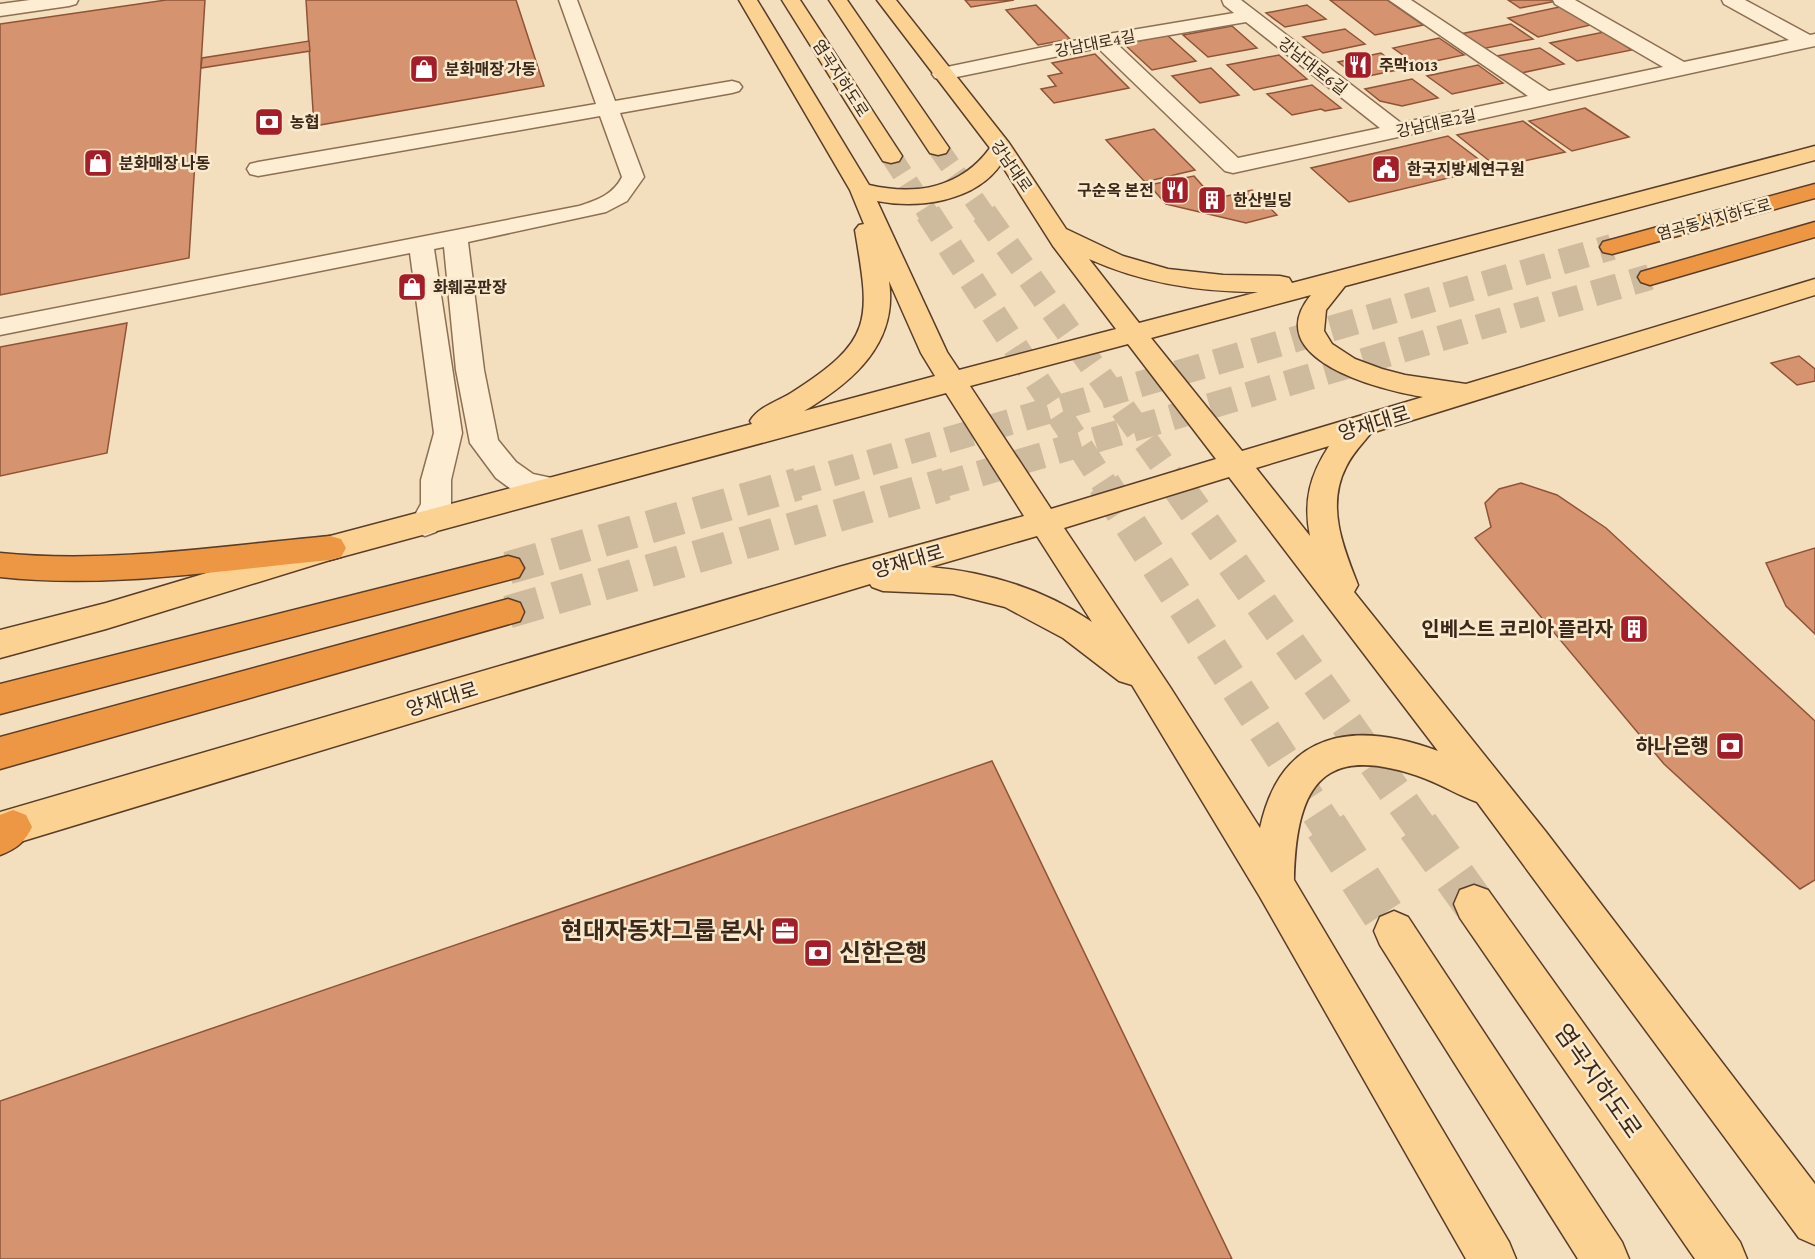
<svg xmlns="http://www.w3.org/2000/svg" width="1815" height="1259" viewBox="0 0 1815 1259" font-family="'Crimson Pro','Noto Sans KR',serif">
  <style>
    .building { fill: #d5936f; stroke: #8f5437; stroke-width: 1.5 }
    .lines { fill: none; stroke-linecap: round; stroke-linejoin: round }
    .major-tunnel-far3 { stroke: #ceba9d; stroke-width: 21; stroke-dasharray: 21 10; stroke-linecap: butt }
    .major-tunnel-far2 { stroke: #ceba9d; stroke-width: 26; stroke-dasharray: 26 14; stroke-linecap: butt }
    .major-tunnel-far1 { stroke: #ceba9d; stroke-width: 33; stroke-dasharray: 33 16; stroke-linecap: butt }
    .major-tunnel { stroke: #ceba9d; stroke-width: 42; stroke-dasharray: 42 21; stroke-linecap: butt }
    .highway-tunnel-far1 { stroke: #ceba9d; stroke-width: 26; stroke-dasharray: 26 14; stroke-linecap: butt }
    .highway-tunnel { stroke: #ceba9d; stroke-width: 33; stroke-dasharray: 33 16; stroke-linecap: butt }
    .minor-casing { stroke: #8d6f54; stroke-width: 3 }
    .major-casing { stroke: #5a3d29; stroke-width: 3 }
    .highway-casing { stroke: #5a3d29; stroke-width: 3 }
    .minor { fill: #fdedd2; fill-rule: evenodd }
    .major { fill: #fbd291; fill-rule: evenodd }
    .highway { fill: #ed9744; fill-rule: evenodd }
    .labels { text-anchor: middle; stroke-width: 5; stroke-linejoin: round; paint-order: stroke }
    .far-street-label { font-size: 16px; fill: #3b281b; stroke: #f9eace }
    .far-poi-label { font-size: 16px; font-weight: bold; fill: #3b281b; stroke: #f9eace; text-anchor: start }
    .street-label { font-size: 20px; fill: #3b281b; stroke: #f9eace }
    .poi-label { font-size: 20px; font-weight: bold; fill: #3b281b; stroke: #f9eace; text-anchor: end }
    .near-poi-label { font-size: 24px; font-weight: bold; fill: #3b281b; stroke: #f9eace; text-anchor: end }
    .near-street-label { font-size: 24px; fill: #3b281b; stroke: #f9eace }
  </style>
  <rect width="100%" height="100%" fill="#f3dfbe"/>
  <g class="building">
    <polygon points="166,0 205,0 189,258 0,295 0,24"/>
    <polygon points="306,0 516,0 544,86 314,126"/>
    <polygon points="965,0 1014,0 971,7"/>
    <polygon points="1330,0 1387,0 1423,25 1375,35"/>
    <polygon points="1508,0 1556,0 1557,1 1520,8"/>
    <polygon points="1036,5 1070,39 1038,45 1006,10"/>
    <polygon points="1307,5 1326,19 1285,27 1266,13"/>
    <polygon points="1564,6 1595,24 1538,37 1508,18"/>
    <polygon points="1511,24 1533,39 1481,49 1460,34"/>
    <polygon points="1232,26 1257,48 1208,57 1183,35"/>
    <polygon points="1345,29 1365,44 1323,53 1303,37"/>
    <polygon points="1604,32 1632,50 1577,61 1550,43"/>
    <polygon points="1167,35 1196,61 1152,70 1124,44"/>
    <polygon points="1439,38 1464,55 1417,65 1393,48"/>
    <polygon points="309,41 310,51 201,68 202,58"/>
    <polygon points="1540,48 1564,64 1521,73 1497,56"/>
    <polygon points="1381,53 1402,69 1359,78 1338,62"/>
    <polygon points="1095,54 1129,88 1054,103 1041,89 1056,86 1048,76 1062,73 1052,63"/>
    <polygon points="1279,55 1307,79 1254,90 1227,65"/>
    <polygon points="1478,65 1503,83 1452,94 1427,76"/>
    <polygon points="1211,68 1239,95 1200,103 1172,76"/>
    <polygon points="1412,79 1438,98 1402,106 1380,101 1365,89"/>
    <polygon points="1312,85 1341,108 1325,111 1321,109 1292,115 1267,94"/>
    <polygon points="1585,108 1629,137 1572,151 1529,121"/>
    <polygon points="1523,121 1565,152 1497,167 1457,135"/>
    <polygon points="1154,129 1195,170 1145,182 1106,140"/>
    <polygon points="1448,136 1490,168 1349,202 1311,168"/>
    <polygon points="1194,176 1208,192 1227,196 1252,190 1277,215 1246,223 1166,204 1149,185"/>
    <polygon points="127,323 107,453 0,476 0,347"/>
    <polygon points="1799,356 1815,369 1815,381 1797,385 1771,363"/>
    <polygon points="1521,483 1557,495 1606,528 1815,721 1815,880 1800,889 1664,764 1475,538 1491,527 1485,503 1499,489"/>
    <polygon points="1815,548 1815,634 1786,606 1766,563"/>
    <polygon points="992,761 1232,1259 0,1259 0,1101"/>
  </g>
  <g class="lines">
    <g class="major-tunnel-far3">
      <polyline points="938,148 985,215"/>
      <polyline points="891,156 929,215"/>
    </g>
    <g class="major-tunnel-far2">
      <polyline points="928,213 1105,485"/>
      <polyline points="984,213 1177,485"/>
    </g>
    <g class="major-tunnel-far1">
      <polyline points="1104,484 1327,827"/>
      <polyline points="1176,484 1420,827"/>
    </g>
    <g class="major-tunnel">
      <polyline points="1326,826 1394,931"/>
      <polyline points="1418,826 1474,904"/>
    </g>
    <g class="highway-tunnel-far1">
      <polyline points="793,485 1612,247"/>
      <polyline points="941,485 1650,277"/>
    </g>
    <g class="highway-tunnel">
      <polyline points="508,568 798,484"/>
      <polyline points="508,612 946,484"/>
    </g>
    <g class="minor-casing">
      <g id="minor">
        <polygon points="30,0 78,0 76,4 69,6 0,16 0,4"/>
        <path d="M559 0H577L615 101 732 81 739 83 742 87 739 91 732 93 620 113 644 177 627 201 606 212 468 242 484 370 498 440 516 462 533 474 561 480 565 488 561 496 550 499 515 492 496 478 470 443 456 370 444 247 434 249 462 433 451 480V505L436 532 425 536 414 532 410 524 421 504V480L434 433 410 253 0 335V319L579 206C597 200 613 195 622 177L600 116 258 176 250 174 247 169 250 164 258 162 596 104Z"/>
        <path d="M1222 0H1241L1401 123 1528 96 1389 0H1411L1549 91 1663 67 1555 4 1553 0H1575L1684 62 1789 40 1724 4 1722 0H1745L1810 35 1815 34V46L1233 173 1225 171 1098 48 942 80 935 78 932 74 935 70 942 68 1102 35 1234 13 1224 5ZM1246 22 1380 128 1238 158 1117 44Z"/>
      </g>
    </g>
    <g class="major-casing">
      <g id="major">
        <path d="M739 0H757L869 185C916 196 961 188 990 148L877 0H896L1009 143 1066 229 1123 256 1168 269 1223 275 1280 276 1289 278 1292 283 1815 146V160L1345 286 1326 310 1324 331 1332 344 1355 359 1382 369 1405 375 1466 384 1815 279V295L1371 433C1362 444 1352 454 1346 467 1326 506 1343 547 1358 585L1354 592 1546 832 1815 1184V1245L1799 1238 1477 802C1460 796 1444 786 1426 779 1324 741 1296 783 1294 880L1509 1242 1516 1259H1466L1260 897 1132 685 1119 681 1063 638 1005 607 953 594 883 591 872 587 870 584 0 848V812L839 567 1024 516 946 393 330 560 106 629 0 658V630L106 603 330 536 752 424 750 421C758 407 778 401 791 393 875 340 870 320 855 230L859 225 864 224 850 190ZM1001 164 1053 246 1116 329 959 370 947 352 877 201C918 209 975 202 1001 164ZM1089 259C1142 283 1200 292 1258 292L1139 323ZM889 281 921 353 935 376 804 411C854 381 898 343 889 281ZM1311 295C1258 359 1380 390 1423 397L1242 451 1151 338ZM1128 344 1216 459 1051 509 970 386ZM1329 446C1310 475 1303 501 1310 536L1256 468ZM1229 477 1438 751C1355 720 1281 730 1260 828L1170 687 1064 528ZM1037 536 1092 622C1044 589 986 572 930 567Z"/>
        <polygon points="782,0 800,0 902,156 899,161 891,163 883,161"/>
        <polygon points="829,0 847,0 949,148 946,153 938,155 930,153"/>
        <polygon points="1474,885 1488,890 1740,1242 1747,1259 1695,1259 1460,918 1454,904 1460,890"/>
        <polygon points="1394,911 1408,917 1622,1242 1629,1259 1578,1259 1380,945 1374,931 1380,917"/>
      </g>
    </g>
    <g class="highway-casing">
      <g id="highway">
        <polygon points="1815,184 1815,198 1612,254 1603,252 1600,247 1603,242"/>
        <polygon points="1815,222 1815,237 1650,285 1641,282 1638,277 1641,272"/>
        <path d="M330 536 341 539 346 548 341 557 330 560C221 570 109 589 0 577V553C109 564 221 546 330 536Z"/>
        <polygon points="508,556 519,559 524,568 519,577 0,714 0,684"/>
        <polygon points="508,599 520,603 524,612 520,621 0,769 0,737"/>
        <path d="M13 810 26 815 32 827C25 842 16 849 0 855V815Z"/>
      </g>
    </g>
    <use href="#minor" class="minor"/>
    <use href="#major" class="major"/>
    <use href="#highway" class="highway"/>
  </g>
  <defs>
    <g id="restaurant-square" transform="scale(1.5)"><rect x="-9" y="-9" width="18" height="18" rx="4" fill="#a31e28" stroke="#f9eace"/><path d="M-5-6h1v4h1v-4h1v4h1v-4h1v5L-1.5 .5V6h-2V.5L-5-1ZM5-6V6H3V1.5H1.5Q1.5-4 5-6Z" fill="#fff"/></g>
    <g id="shop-square" transform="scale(1.5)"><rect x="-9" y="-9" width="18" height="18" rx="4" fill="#a31e28" stroke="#f9eace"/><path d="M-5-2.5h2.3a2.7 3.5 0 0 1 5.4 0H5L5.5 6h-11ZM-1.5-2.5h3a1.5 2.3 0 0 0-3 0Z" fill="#fff"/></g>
    <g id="bank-square" transform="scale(1.5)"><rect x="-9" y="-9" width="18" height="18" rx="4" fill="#a31e28" stroke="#f9eace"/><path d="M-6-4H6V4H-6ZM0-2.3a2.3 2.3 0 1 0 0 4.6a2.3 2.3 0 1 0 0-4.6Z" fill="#fff"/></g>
    <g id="civic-square" transform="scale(1.5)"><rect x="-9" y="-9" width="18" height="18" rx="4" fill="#a31e28" stroke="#f9eace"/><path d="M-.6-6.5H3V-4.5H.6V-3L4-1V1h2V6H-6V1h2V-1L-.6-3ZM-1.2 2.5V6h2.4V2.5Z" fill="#fff"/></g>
    <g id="building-square" transform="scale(1.5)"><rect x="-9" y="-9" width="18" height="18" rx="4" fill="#a31e28" stroke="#f9eace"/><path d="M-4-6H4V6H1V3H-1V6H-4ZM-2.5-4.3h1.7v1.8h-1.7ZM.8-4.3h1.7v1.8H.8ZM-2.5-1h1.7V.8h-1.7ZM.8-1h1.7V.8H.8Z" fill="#fff"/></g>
    <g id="office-square" transform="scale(1.5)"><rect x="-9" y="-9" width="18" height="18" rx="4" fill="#a31e28" stroke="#f9eace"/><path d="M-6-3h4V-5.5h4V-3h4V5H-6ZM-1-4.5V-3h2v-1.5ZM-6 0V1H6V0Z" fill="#fff"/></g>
  </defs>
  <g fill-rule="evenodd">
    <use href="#restaurant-square" x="1358" y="65"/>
    <use href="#shop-square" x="424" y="69"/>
    <use href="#bank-square" x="269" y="122"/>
    <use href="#shop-square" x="98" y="163"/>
    <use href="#civic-square" x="1386" y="169"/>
    <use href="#restaurant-square" x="1175" y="190"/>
    <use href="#building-square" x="1212" y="200"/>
    <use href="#shop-square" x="412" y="287"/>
    <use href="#building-square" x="1634" y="629"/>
    <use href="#bank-square" x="1730" y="746"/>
    <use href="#office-square" x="785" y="931"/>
    <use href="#bank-square" x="818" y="953"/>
  </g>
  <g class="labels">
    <g class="far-street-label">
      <text transform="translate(1095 43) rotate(-11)" y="6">강남대로4길</text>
      <text transform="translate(1313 66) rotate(38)" y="6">강남대로6길</text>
      <text transform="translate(841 78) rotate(57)" y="6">염곡지하도로</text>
      <text transform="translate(1436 123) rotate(-12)" y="6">강남대로2길</text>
      <text transform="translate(1012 166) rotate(55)" y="6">강남대로</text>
      <text transform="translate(1714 219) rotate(-15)" y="6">염곡동서지하도로</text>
    </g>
    <g class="far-poi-label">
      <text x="1379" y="71">주막1013</text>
      <text x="445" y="75">분화매장 가동</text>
      <text x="290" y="128">농협</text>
      <text x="119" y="169">분화매장 나동</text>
      <text x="1407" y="175">한국지방세연구원</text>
      <text x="1154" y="196" text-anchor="end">구순옥 본전</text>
      <text x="1233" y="206">한산빌딩</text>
      <text x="433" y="293">화훼공판장</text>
    </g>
    <g class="street-label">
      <text transform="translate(1374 423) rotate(-17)" y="7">양재대로</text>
      <text transform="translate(908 561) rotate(-16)" y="7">양재대로</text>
      <text transform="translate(442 699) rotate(-17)" y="7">양재대로</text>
    </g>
    <g class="poi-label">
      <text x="1613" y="636">인베스트 코리아 플라자</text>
      <text x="1709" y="753">하나은행</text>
    </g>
    <g class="near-poi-label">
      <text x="764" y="939">현대자동차그룹 본사</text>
      <text x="839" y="961" text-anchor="start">신한은행</text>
    </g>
    <g class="near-street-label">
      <text transform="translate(1598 1081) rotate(55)" y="8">염곡지하도로</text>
    </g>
  </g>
</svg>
